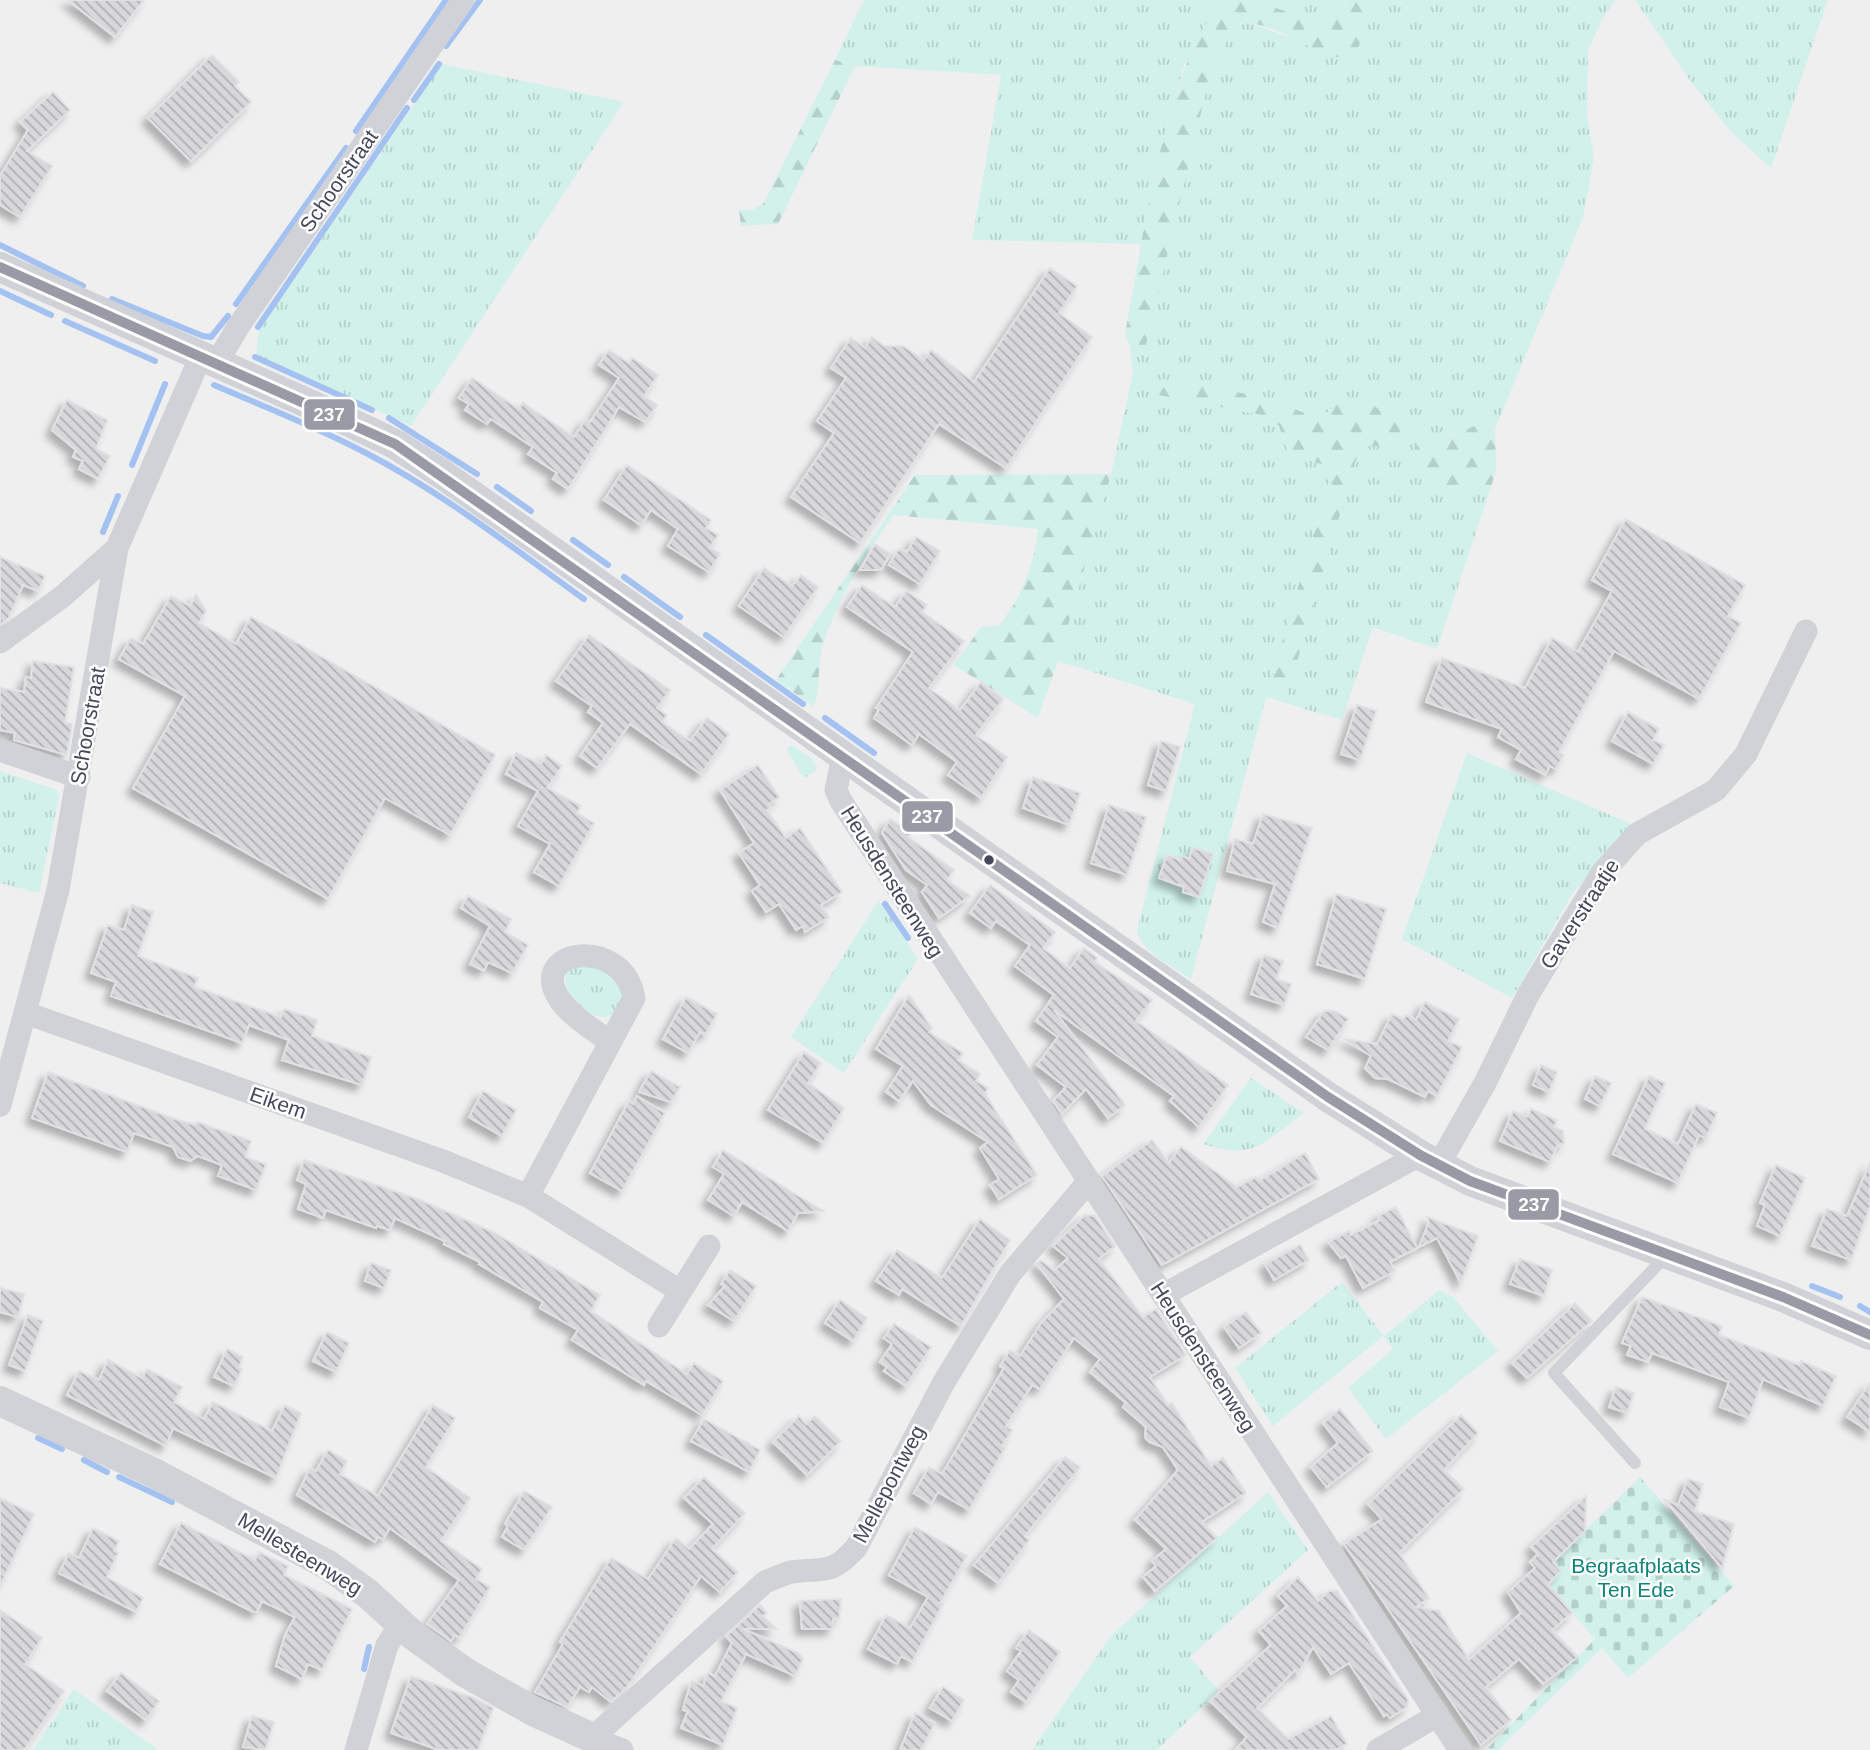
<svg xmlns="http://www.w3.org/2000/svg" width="1870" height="1750" viewBox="0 0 1870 1750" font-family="Arial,sans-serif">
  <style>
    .grass { fill: url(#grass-tufts) }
    .forest { fill: url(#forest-firs) }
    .cemetery { fill: url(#cemetery-stones) }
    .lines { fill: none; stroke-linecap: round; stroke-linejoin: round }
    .stream { stroke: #a3c2f2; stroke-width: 6 }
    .building { fill: url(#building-back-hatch); stroke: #e1e0e2; stroke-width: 2; filter: url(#shadow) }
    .service { stroke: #d1d2d7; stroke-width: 12 }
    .minor { stroke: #d1d2d7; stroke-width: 23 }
    .tertiary { stroke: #d1d2d7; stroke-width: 30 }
    .bus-1-casing { stroke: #fff; stroke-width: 16 }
    .bus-1 { stroke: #999aa6; stroke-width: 10 }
    .bus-dot { fill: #45485d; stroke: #fff; stroke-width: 2.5 }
    .labels { text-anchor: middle; stroke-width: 5; stroke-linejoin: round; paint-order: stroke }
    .street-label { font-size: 21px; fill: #45485d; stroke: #fff }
    .park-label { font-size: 21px; fill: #0f8478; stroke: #fff }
    .line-badge { stroke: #fff; stroke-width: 2.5 }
    .badge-label { font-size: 19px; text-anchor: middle; font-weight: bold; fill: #fff }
  </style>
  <defs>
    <pattern id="grass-tufts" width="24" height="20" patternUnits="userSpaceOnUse" patternTransform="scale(1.75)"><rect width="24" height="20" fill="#d1f1ea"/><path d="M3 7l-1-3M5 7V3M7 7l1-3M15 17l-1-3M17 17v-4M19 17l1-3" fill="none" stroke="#b5d0cb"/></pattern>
    <pattern id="forest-firs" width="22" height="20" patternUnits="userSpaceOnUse" patternTransform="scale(1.75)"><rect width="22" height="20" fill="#d1f1ea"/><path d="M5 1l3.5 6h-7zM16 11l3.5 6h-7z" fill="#b5d0cb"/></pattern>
    <pattern id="cemetery-stones" width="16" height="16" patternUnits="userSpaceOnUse" patternTransform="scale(1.75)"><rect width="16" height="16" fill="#d1f1ea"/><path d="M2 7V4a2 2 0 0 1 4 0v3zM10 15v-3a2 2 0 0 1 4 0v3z" fill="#b5d0cb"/></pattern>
    <pattern id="building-back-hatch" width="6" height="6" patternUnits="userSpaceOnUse" patternTransform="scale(1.75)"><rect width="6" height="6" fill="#d8d8db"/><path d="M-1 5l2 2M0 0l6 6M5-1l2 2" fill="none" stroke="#b1b1b5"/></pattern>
    <filter id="shadow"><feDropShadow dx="-6" dy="6" stdDeviation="3.5" flood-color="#0004"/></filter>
  </defs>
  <rect width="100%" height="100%" fill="#f0efef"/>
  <g class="grass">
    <polygon points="864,0 1229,0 1184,65 1165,131 1143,244 972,240 1001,75 855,66 835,60"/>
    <path d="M1252 0H1348C1345 10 1328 23 1317 22 1303 21 1269 4 1252 0Z"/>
    <path d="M1377 0H1615L1603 17 1588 51 1587 115 1594 158 1583 217 1495 429C1462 422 1437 442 1414 465 1436 489 1459 492 1491 487L1437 649 1373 627 1342 720 1285 703 1360 445 1382 446 1396 440 1402 427C1385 411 1370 401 1347 397L1323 416 1302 412 1265 397 1161 379 1158 395 1262 415 1279 426 1288 453 1333 468 1266 698 1191 979C1173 966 1141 953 1137 930L1195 704 1058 661 1111 474 1133 373 1130 346 1145 349 1211 70 1236 24 1249 23 1353 59Z"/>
    <polygon points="1635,0 1828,0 1771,168 1732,133 1692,83"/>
    <polygon points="442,64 624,102 411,426 256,354 259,330"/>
    <polygon points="792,745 812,759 817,770 804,778 786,749"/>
    <polygon points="1467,753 1631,824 1573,893 1512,998 1402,939"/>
    <polygon points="0,771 57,790 59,797 39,893 0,883"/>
    <polygon points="879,900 918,959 844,1073 791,1037"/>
    <path d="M586 962 615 978 624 994C621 1000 617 1010 613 1014 596 1027 555 993 568 969Z"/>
    <path d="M1251 1078 1304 1113C1264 1142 1254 1161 1203 1144Z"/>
    <polygon points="1342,1282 1384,1336 1439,1290 1453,1297 1498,1351 1386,1439 1348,1388 1393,1349 1383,1336 1273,1426 1235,1368"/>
    <polygon points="1268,1492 1308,1550 1190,1657 1219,1691 1157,1750 1032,1750 1111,1636"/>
    <polygon points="74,1689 158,1750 33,1750"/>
  </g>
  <g class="forest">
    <path d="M1227 0H1252L1318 22 1333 17 1346 6 1348 0H1377L1354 59C1345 58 1334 57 1326 54 1297 43 1268 19 1236 24L1211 71 1145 349 1130 346 1125 333C1140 260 1169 39 1227 0Z"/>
    <polygon points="835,60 855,66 778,224 741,226 739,210 752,210 763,204"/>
    <path d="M1161 379 1265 397 1302 412 1323 416 1347 396C1370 401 1385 411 1403 427L1396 440 1382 446H1360L1285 703 1266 697 1333 468 1288 453 1279 426 1262 415 1158 395Z"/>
    <path d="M1477 425 1495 429 1496 470 1491 487C1458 492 1437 489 1414 465L1415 446 1437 442Z"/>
    <path d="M1111 474 1058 661 1038 718 954 665 981 627 999 625C1022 598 1034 564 1038 529L894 515C864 555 837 600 822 648 818 663 820 698 813 706L776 680 915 475Z"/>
  </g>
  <polygon class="cemetery" points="1640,1477 1734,1586 1628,1678 1602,1648 1498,1750 1486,1750 1595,1639 1539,1575"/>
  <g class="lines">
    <g class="stream">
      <polyline points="446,46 480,0"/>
      <polyline points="414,100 439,64"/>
      <polyline points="356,131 446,0"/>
      <polyline points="0,245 83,286"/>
      <polyline points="0,291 51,315"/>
      <polyline points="112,299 203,336 211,337 228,316"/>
      <polyline points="236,304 346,148"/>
      <polyline points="65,321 155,361"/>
      <polyline points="258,327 407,108"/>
      <polyline points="255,357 372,410"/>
      <path d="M214 385C265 407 317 427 366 453 443 493 513 548 584 599"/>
      <polyline points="389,418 477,474"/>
      <polyline points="132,465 165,384"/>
      <polyline points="497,487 531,511"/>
      <polyline points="103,532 118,496"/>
      <polyline points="573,540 608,565"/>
      <polyline points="624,577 680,617"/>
      <polyline points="706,635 803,704"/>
      <polyline points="825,718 874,753"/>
      <polyline points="885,904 908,938"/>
      <polyline points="1812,1286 1840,1297"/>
      <polyline points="1860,1306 1870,1312"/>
      <polyline points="38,1438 62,1449"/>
      <polyline points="84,1460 107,1472"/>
      <polyline points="119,1477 172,1502"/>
      <polyline points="364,1669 369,1647"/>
    </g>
  </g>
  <g class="building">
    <polygon points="68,0 144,0 115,37"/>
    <polygon points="212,55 239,82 235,86 251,102 191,161 148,118"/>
    <polygon points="53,92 70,110 27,151 52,166 20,217 0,205 0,176 28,130 20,122"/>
    <polygon points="1050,268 1077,286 1059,313 1092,337 1006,468 939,424 860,543 791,497 834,433 817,421 846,378 831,368 851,338 865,348 872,337 884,346 903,346 924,360 931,350 974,382"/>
    <polygon points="609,350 629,363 632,358 658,375 644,396 657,405 645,422 619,407 568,489 553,479 557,473 528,454 533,447 491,419 487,424 465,410 469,404 459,398 472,378 519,409 523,403 574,437 586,419 590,422 619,378 599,365"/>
    <polygon points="67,400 107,420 96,449 110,456 98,479 79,469 83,461 73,457 76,450 52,430"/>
    <polygon points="627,465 711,520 706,528 718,535 710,547 720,554 709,572 668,546 678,529 651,510 641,525 604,500"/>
    <polygon points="1626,519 1745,585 1728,616 1741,623 1699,699 1614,651 1559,752 1564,755 1556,769 1550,766 1545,775 1516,759 1521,750 1498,737 1502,729 1426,702 1442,658 1525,688 1552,638 1578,652 1612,591 1592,580"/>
    <polygon points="916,537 940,551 920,584 889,565 897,551 901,549 907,552"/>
    <polygon points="875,544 890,554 881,570 860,570"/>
    <polygon points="0,557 45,576 38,591 23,585 9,618 0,625"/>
    <polygon points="764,568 792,586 801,575 818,587 784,637 739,606"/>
    <polygon points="862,585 895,607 906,591 927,605 922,612 964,641 929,688 960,710 981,682 1003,699 976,735 1007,757 981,798 948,775 957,762 919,734 912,745 874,718 879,710 876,708 913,652 847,607"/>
    <polygon points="196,595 206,611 199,623 236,644 251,617 495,755 450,835 385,798 328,899 133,788 185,696 119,659 131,638 143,644 171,596 190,606"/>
    <polygon points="589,635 670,690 657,708 667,715 662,722 690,741 707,718 729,734 701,774 630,724 597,768 580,756 603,723 588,712 592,706 556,681"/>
    <polygon points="33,661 74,667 65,723 72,724 67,755 14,740 15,733 0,730 0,688 24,692 26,677 31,678"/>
    <polygon points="1357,705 1376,711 1360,760 1341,754"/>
    <polygon points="1628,712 1659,729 1653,740 1664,745 1653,764 1612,741"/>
    <polygon points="1161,741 1180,747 1166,791 1148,785"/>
    <polygon points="516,753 541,764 546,755 562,766 547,788 581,806 577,813 594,823 559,886 534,872 550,844 518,826 538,791 506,774"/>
    <polygon points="758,765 779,797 769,804 771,807 767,810 786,838 800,828 842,892 821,905 829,917 805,932 803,926 796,930 779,904 766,912 752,891 760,885 739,853 754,843 720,790"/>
    <polygon points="1033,777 1080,793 1069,825 1023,808"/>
    <polygon points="1109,805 1146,817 1127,875 1091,863"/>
    <polygon points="1263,814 1312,828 1278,928 1263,922 1275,884 1227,871 1235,839 1253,844"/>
    <polygon points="890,819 911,833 908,837 954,870 947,880 970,896 939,918 922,892 927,885 906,870 882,833"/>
    <polygon points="1193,848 1213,854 1199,897 1183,892 1184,887 1159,878 1167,855 1180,860 1182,856 1189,859"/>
    <polygon points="990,885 1055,932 1043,948 1070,968 1084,948 1097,958 1095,962 1152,1000 1136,1021 1228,1085 1199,1127 1170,1101 1174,1096 1054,1010 1125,1105 1108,1118 1086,1089 1062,1114 1053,1101 1066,1087 1037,1065 1058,1037 1036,1021 1054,995 1015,966 1030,945 996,921 991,928 970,913"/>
    <polygon points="1336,894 1386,909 1365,979 1317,964"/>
    <polygon points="468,896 511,919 505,932 528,945 512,973 488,962 484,971 470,964 490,926 461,908"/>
    <polygon points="132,905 153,912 138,956 198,978 194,987 281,1017 284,1009 317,1020 312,1036 371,1057 362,1085 282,1060 289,1040 249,1025 242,1043 111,996 116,982 91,973 108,925 124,930"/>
    <polygon points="1264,955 1283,961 1276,979 1291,984 1284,1005 1251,994"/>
    <polygon points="909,995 932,1028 929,1032 963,1053 958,1060 980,1074 976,1081 988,1088 985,1094 1037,1175 999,1199 990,1185 999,1179 980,1148 988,1142 931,1105 913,1081 899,1101 886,1092 903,1066 876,1049"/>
    <polygon points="686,997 717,1014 705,1035 700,1032 688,1053 663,1039"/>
    <polygon points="1425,1002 1459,1019 1448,1041 1462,1047 1437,1096 1428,1091 1425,1097 1388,1079 1375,1078 1365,1068 1371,1056 1344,1039 1377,1044 1392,1014 1403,1019 1406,1015 1416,1020"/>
    <polygon points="1324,1011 1335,1011 1348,1019 1328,1050 1306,1037"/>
    <polygon points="804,1052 821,1063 808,1083 844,1108 823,1143 768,1110"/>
    <polygon points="1541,1065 1557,1072 1549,1092 1533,1085"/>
    <polygon points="651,1071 680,1087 671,1102 639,1092"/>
    <polygon points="48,1072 172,1118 195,1125 197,1122 251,1141 245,1157 266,1164 256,1190 218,1176 222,1165 198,1156 190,1161 178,1157 173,1147 134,1133 127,1152 32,1118"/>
    <polygon points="1595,1076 1611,1083 1600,1106 1585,1099"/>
    <polygon points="1649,1076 1665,1083 1645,1129 1678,1144 1696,1104 1717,1113 1706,1138 1699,1135 1678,1183 1613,1154"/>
    <polygon points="483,1091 516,1110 502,1136 469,1117"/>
    <polygon points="637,1096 665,1113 622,1191 590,1173 629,1101 633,1104"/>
    <polygon points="1531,1109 1557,1120 1554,1127 1563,1131 1564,1143 1557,1146 1550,1162 1500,1141 1513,1111 1527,1117"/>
    <polygon points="1152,1140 1169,1163 1181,1147 1237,1187 1256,1177 1259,1181 1305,1153 1319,1179 1162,1265 1102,1176"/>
    <polygon points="723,1150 774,1181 823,1211 798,1213 788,1231 742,1202 734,1216 708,1200 724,1174 713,1167"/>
    <polygon points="304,1160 420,1200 493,1232 600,1295 591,1311 687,1374 694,1363 723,1381 702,1415 646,1381 644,1385 572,1340 578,1330 540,1308 543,1302 479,1264 480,1262 444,1244 445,1241 395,1218 390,1230 377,1226 376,1228 326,1210 323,1218 298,1209 306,1184 297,1180"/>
    <polygon points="1870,1163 1870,1206 1851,1260 1812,1246 1827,1209 1847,1216"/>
    <polygon points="1776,1165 1805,1178 1780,1236 1757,1226 1765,1205 1760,1203"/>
    <polygon points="1396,1207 1417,1248 1390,1262 1395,1271 1363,1288 1346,1256 1341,1258 1328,1242 1349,1231 1351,1235 1380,1220 1378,1216"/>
    <polygon points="1085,1215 1095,1216 1115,1246 1099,1259 1143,1317 1156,1309 1186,1355 1150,1377 1168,1405 1172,1403 1211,1466 1223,1458 1246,1493 1202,1522 1217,1538 1155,1591 1143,1577 1156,1566 1152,1561 1166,1549 1135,1520 1178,1470 1163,1447 1149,1442 1145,1437 1146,1427 1123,1407 1126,1403 1090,1372 1100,1359 1074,1338 1040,1389 1032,1385 1006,1426 1012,1430 1002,1446 1005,1448 969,1510 938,1492 931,1504 914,1493 929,1467 942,1474 1004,1368 1000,1366 1010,1350 1020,1356 1041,1323 1064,1299 1037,1264 1040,1260 1055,1270 1068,1258 1053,1246"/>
    <polygon points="1427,1217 1478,1236 1461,1283 1437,1238 1419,1247 1429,1222"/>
    <polygon points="980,1219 1010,1240 961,1326 902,1289 899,1295 876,1281 897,1250 942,1278"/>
    <polygon points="1300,1245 1309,1260 1274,1280 1265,1264"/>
    <polygon points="1520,1259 1552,1270 1544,1296 1510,1284"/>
    <polygon points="371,1263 391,1270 384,1288 365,1281"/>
    <polygon points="730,1270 756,1286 734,1321 708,1305 725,1286 721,1284"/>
    <polygon points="0,1288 24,1294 18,1317 0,1312"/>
    <polygon points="1642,1297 1722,1326 1719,1335 1799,1365 1801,1361 1836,1376 1823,1406 1763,1379 1749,1418 1720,1407 1729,1382 1652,1353 1648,1362 1627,1355 1631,1346 1622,1343"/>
    <polygon points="840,1300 867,1318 853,1341 825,1323"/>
    <polygon points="1575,1303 1592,1321 1527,1378 1512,1363"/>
    <polygon points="1246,1312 1261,1333 1239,1348 1224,1327"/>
    <polygon points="28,1315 43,1321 25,1371 9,1365"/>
    <polygon points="894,1324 931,1347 906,1386 884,1371 887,1367 880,1362 892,1344 884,1338"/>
    <polygon points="327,1332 349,1343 336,1372 313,1361"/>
    <polygon points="227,1349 243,1357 239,1367 242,1369 234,1386 214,1377"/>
    <polygon points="108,1360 142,1378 147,1369 182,1387 174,1402 204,1419 213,1402 272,1431 285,1405 301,1413 276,1478 173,1428 166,1446 67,1395 79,1371 99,1380"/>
    <polygon points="1870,1383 1870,1432 1847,1417"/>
    <polygon points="1616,1387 1634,1393 1627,1413 1609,1407"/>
    <polygon points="433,1405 455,1418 426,1467 470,1498 441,1541 482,1569 476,1579 490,1587 459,1638 455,1635 451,1641 427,1624 459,1580 390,1528 383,1539 378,1537 375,1542 297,1495 310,1468 316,1471 328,1450 347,1461 340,1474 378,1496"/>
    <polygon points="1340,1409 1373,1451 1327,1487 1311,1467 1338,1443 1323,1423"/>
    <polygon points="1461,1415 1478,1433 1444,1470 1464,1489 1399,1553 1429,1598 1416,1607 1439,1611 1469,1660 1521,1613 1508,1592 1535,1568 1530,1562 1538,1554 1531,1547 1586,1496 1585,1531 1553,1562 1561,1571 1548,1584 1572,1613 1552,1630 1578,1657 1543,1684 1519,1659 1486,1687 1511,1720 1481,1745 1344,1544 1382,1519 1368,1504"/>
    <polygon points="799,1416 806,1424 815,1416 841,1441 807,1475 773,1442"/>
    <polygon points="704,1419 760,1450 749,1472 691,1441"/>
    <polygon points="1065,1457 1080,1467 1025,1536 1029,1540 998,1583 974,1565"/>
    <polygon points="704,1477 745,1513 712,1549 738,1572 720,1592 701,1576 628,1686 611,1702 592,1687 589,1692 580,1687 567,1707 535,1692 563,1644 560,1642 611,1558 648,1579 676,1538 689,1549 713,1524 684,1498"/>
    <polygon points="1688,1479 1703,1484 1695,1511 1734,1524 1722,1568 1665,1500 1678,1505"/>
    <polygon points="524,1491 552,1507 524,1550 502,1537 508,1526 505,1524"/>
    <polygon points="0,1498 34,1514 0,1586"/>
    <polygon points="181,1523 255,1560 259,1552 288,1566 284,1575 352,1609 322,1670 308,1664 302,1679 276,1666 285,1635 295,1617 262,1601 257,1612 253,1612 160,1564"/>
    <polygon points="915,1527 967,1556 940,1603 943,1604 912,1662 901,1656 897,1664 868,1649 886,1615 910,1628 928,1597 889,1575"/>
    <polygon points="93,1528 119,1541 114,1551 118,1553 107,1577 143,1598 136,1612 59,1573 69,1553 79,1558"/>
    <polygon points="1298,1577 1318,1601 1329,1591 1337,1591 1408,1700 1407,1707 1390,1718 1387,1714 1384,1716 1349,1663 1331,1674 1313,1647 1298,1674 1295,1670 1257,1708 1288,1739 1331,1716 1347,1744 1336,1750 1235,1750 1247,1737 1210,1701 1271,1645 1259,1631 1287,1606 1278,1596"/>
    <polygon points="841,1599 839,1618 833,1619 833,1629 802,1629 800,1601"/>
    <polygon points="760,1605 767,1613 763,1616 776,1629 743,1629 798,1653 803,1659 795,1676 746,1654 721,1701 737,1708 723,1745 681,1728 688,1711 683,1710 686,1698 692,1681 703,1686 708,1673 715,1676 732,1643 726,1636"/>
    <polygon points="0,1610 42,1638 25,1664 64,1691 24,1750 0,1750"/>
    <polygon points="1029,1630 1060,1652 1026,1702 1011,1692 1019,1680 1007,1671 1021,1651 1016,1648"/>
    <polygon points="121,1673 159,1701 146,1720 107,1691"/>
    <polygon points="411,1676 474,1698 493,1708 478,1750 439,1750 391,1733"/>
    <polygon points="943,1687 964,1700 952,1721 930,1708"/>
    <polygon points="915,1713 935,1723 921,1750 900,1750"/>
    <polygon points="252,1716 274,1722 265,1750 243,1747"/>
  </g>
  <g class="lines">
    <polyline class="service" points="1635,1463 1554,1373 1667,1255"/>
    <g class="minor">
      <polyline points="216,364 238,327 463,0"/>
      <polyline points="0,642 63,596 117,548"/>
      <polyline points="0,750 79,777"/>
      <polyline points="843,756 836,790 841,801 1460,1750"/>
      <polyline points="26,1013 443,1161 528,1196 680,1291"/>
      <polyline points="0,1105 58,890 117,548 200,358"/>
      <polyline points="1438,1166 1485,1083 1529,993 1602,873 1637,834 1716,790 1746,754 1806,631"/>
      <path d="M528 1196 634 998C624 935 525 948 560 1000 572 1017 594 1030 610 1042"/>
      <polyline points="1163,1295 1420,1155"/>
      <polyline points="659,1326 709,1246"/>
      <polyline points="356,1750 387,1645 401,1624"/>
      <path d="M622 1750 597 1740 602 1729 765 1582C773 1579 783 1574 791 1572 825 1567 829 1577 856 1548L944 1382 1010 1274 1088 1182"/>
      <polyline points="1378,1750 1438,1715"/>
    </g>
    <g class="tertiary">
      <polyline points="0,267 343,419 395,444 442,474 1328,1097 1420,1155 1470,1181 1783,1297 1870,1335"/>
      <polyline points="0,1401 152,1472 328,1565 367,1593 414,1636 466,1673 533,1711 597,1740"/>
    </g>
    <g class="bus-1-casing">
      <polyline id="bus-1" points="0,267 395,444 1328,1097 1420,1155 1470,1181 1783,1297 1870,1335"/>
    </g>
    <use href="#bus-1" class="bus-1"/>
  </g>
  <circle class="bus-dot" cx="989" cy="860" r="6"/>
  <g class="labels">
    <g class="street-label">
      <text transform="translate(339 181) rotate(-55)" y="7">Schoorstraat</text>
      <text transform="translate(88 726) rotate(-80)" y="7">Schoorstraat</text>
      <text transform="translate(892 882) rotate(58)" y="7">Heusdensteenweg</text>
      <text transform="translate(1580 914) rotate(-57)" y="7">Gaverstraatje</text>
      <text transform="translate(278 1103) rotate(19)" y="7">Eikem</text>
      <text transform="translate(1203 1357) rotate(57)" y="7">Heusdensteenweg</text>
      <text transform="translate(889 1484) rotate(-62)" y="7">Mellepontweg</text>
      <text transform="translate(300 1554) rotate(31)" y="7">Mellesteenweg</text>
    </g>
    <g class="park-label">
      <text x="1636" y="1573">Begraafplaats<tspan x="1636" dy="24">Ten Ede</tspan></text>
    </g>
  </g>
  <g class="line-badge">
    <rect x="303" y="398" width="53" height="33" rx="7" fill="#999aa6"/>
    <rect x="901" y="800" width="53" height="33" rx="7" fill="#999aa6"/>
    <rect x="1507" y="1188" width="53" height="33" rx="7" fill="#999aa6"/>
  </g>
  <g class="badge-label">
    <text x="329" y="421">237</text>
    <text x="927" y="823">237</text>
    <text x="1534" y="1211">237</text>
  </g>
</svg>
